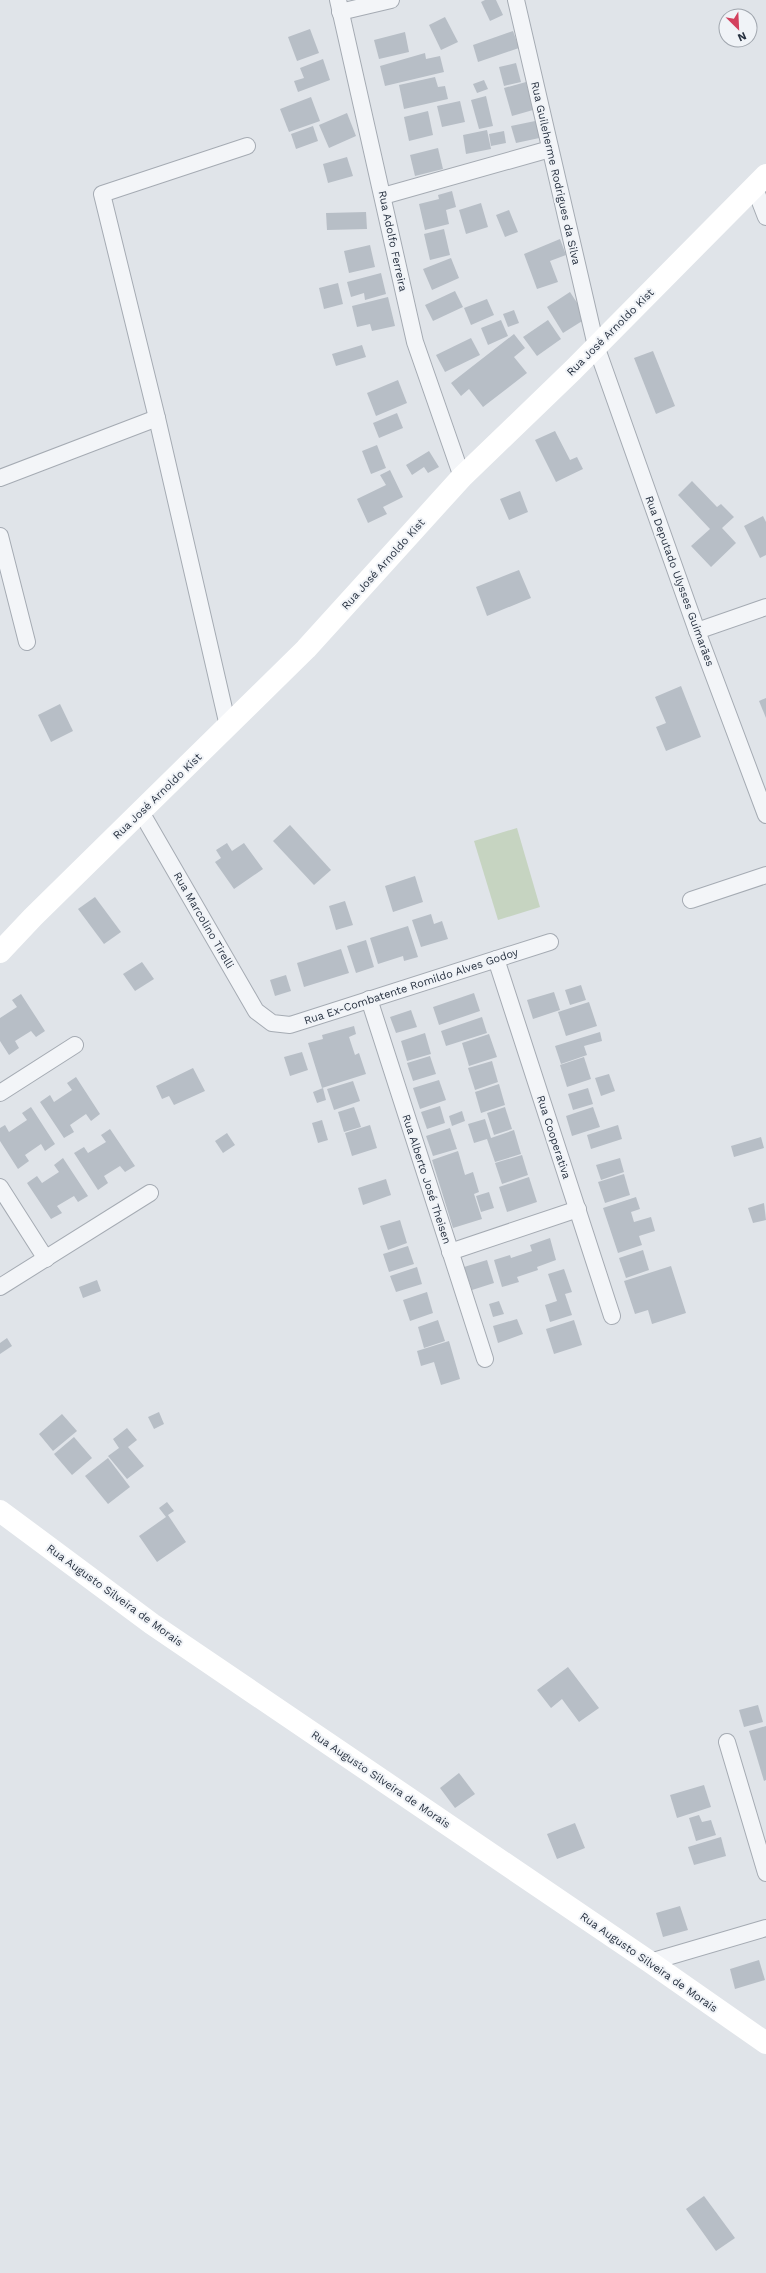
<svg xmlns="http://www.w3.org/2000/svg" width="766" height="2273" viewBox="0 0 766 2273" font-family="'Work Sans',sans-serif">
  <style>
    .green { fill: #c6d4c1 }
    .building { fill: #b7bec6 }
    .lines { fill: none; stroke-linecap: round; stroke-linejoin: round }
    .street-casing { stroke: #a5abb3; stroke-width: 18 }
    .street { stroke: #f3f5f8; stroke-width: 16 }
    .secondary { stroke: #fff; stroke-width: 22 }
    .labels { text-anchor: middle; stroke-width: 4; stroke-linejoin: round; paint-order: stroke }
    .street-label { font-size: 11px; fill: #283241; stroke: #f0f3f7 }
  </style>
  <rect width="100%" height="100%" fill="#e0e4e9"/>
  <polygon class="green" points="517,828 540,907 498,920 474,841"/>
  <g class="building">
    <polygon points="485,0 496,0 503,15 490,21 481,2"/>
    <polygon points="445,17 458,42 441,50 429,25"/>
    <polygon points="310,29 319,53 297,61 288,37"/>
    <polygon points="513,31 519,48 478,62 473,45"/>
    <polygon points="405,32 409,52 379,59 374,40"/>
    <polygon points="425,53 426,59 440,56 444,72 385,86 380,66"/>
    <polygon points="323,59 330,80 298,92 294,81 304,78 300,68"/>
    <polygon points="516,63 521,82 504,86 499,67"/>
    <polygon points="435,77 438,87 445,86 448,99 404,109 399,85"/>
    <polygon points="484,80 488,89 477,93 473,84"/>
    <polygon points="526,82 533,110 512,116 504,88"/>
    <polygon points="486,96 493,126 479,129 471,100"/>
    <polygon points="311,97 320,121 289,132 280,109"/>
    <polygon points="460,101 465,122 442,127 437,106"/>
    <polygon points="428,111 433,135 409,141 404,117"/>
    <polygon points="347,113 356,136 329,148 319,125"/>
    <polygon points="540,120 544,137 516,143 511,126"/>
    <polygon points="313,126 318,141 296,149 291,134"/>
    <polygon points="487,130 491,149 466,154 463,135"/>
    <polygon points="504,131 506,143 491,146 489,134"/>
    <polygon points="438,148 443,169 415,176 410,155"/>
    <polygon points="347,157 353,176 328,183 323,164"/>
    <polygon points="452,191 456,207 446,210 449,224 425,230 419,204 439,199 438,195"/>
    <polygon points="481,203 488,227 466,234 459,210"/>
    <polygon points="509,210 518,232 505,237 496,215"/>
    <polygon points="366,212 367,229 327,230 326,213"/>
    <polygon points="444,229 450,255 430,260 424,234"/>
    <polygon points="560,239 566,255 550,261 558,282 537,289 524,254"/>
    <polygon points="370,245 375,267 349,273 344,251"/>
    <polygon points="451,258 459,278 432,290 423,269"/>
    <polygon points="381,273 386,294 365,300 364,293 351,297 347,282"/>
    <polygon points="338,283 343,304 324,309 319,288"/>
    <polygon points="455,291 463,307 433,321 425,305"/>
    <polygon points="570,292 587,318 563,333 547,307"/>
    <polygon points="388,297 395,326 372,331 370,324 357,327 352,306"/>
    <polygon points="487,299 494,315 471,325 464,308"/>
    <polygon points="514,310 519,323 508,327 503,314"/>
    <polygon points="501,320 508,336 488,345 481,328"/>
    <polygon points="548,320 561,339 537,356 523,337"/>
    <polygon points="514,334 525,348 514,357 527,373 483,407 469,389 461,396 451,383"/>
    <polygon points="471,338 480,355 445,372 436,355"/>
    <polygon points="362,345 366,357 336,366 332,354"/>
    <polygon points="653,351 675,406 656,414 634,358"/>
    <polygon points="398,380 407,403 376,416 367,393"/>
    <polygon points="397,413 403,428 379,438 373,423"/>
    <polygon points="555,431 570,460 577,457 583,469 556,482 535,440"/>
    <polygon points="377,445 386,468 371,474 362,451"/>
    <polygon points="429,451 439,467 428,473 424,467 412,475 406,465"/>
    <polygon points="390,470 403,497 383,507 387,514 368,523 357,499 386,485 380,475"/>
    <polygon points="692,481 717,507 721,504 734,517 722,528 736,543 711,567 691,546 710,529 678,495"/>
    <polygon points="520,491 528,512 509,520 500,499"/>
    <polygon points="763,516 766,522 766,555 760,558 744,526"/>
    <polygon points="519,570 531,598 487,616 476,587"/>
    <polygon points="681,686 701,737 666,751 656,727 666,723 655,697"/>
    <polygon points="766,698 766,718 759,701"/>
    <polygon points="60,704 73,731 51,742 38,715"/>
    <polygon points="290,825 331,870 314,885 273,841"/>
    <polygon points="227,843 232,851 244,843 263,869 234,889 215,862 221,858 216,850"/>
    <polygon points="415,876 423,902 393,912 385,886"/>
    <polygon points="95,897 121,932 104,944 78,909"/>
    <polygon points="345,901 353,925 336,930 329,906"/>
    <polygon points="431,914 434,924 442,921 448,939 421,947 412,920"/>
    <polygon points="408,926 418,957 404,961 403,956 378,964 370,938"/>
    <polygon points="366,940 374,967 356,973 347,946"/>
    <polygon points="341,949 349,973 304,987 297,963"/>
    <polygon points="142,962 154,979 135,991 123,974"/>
    <polygon points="286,975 291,991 275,996 270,980"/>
    <polygon points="581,985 586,1000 570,1005 565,990"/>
    <polygon points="554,992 560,1010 533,1019 527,1000"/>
    <polygon points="474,993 480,1011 439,1025 433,1007"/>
    <polygon points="21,994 45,1031 36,1037 31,1031 15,1041 19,1048 9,1055 0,1041 0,1018 17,1007 12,1000"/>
    <polygon points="589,1002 597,1026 566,1036 558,1012"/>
    <polygon points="411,1010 417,1027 396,1033 390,1017"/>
    <polygon points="482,1017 487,1033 446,1046 441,1031"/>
    <polygon points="354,1026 356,1034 349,1037 355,1055 359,1053 366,1074 322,1088 308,1043 323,1039 322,1035"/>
    <polygon points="600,1032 602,1041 584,1046 587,1055 561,1064 555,1046"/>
    <polygon points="425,1033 431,1054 407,1061 401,1041"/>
    <polygon points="489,1034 497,1057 469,1066 462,1043"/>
    <polygon points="302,1052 308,1070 290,1076 284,1057"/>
    <polygon points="430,1056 436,1074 413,1081 407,1063"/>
    <polygon points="584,1057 591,1079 567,1087 560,1065"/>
    <polygon points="492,1061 498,1082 475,1090 468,1068"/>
    <polygon points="193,1068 205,1091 174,1105 169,1096 162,1099 156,1086"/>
    <polygon points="609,1074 615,1091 601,1096 595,1078"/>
    <polygon points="76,1077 100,1114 91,1121 86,1114 70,1125 74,1132 64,1138 40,1102 50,1095 54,1102 72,1090 67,1083"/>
    <polygon points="439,1080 446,1100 420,1109 413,1088"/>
    <polygon points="353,1081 360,1101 334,1110 327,1089"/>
    <polygon points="499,1084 505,1105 481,1113 475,1092"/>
    <polygon points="323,1088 326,1100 317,1103 313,1092"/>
    <polygon points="588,1088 593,1104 573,1110 568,1094"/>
    <polygon points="440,1106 445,1123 427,1129 421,1112"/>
    <polygon points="31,1107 55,1144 45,1151 41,1144 25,1155 29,1161 18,1169 0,1141 0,1128 5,1125 9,1132 27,1120 22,1113"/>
    <polygon points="354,1107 361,1127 344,1132 338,1112"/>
    <polygon points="505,1107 512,1129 494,1135 487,1113"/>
    <polygon points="593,1107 600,1127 572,1136 566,1116"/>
    <polygon points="462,1111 465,1121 452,1126 449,1116"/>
    <polygon points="485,1119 491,1138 514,1130 521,1154 495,1162 487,1139 474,1143 468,1124"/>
    <polygon points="322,1120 328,1140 318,1143 312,1123"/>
    <polygon points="370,1125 377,1148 352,1156 345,1133"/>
    <polygon points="618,1125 622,1139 591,1149 587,1135"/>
    <polygon points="450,1128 457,1149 433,1156 426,1136"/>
    <polygon points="110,1129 135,1166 125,1172 120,1166 104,1176 108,1183 98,1190 74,1153 84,1147 88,1153 106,1142 101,1135"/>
    <polygon points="227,1133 235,1145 223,1153 215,1141"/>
    <polygon points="761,1137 764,1148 734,1157 731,1146"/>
    <polygon points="458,1151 465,1175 473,1172 479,1192 474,1194 482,1219 453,1228 432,1160"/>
    <polygon points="522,1155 528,1175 502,1184 495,1163"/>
    <polygon points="63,1158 88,1196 78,1202 74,1196 57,1206 62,1213 51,1219 27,1183 37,1176 42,1183 59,1172 54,1165"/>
    <polygon points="620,1158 624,1172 601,1180 596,1165"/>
    <polygon points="624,1174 630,1195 605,1203 598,1182"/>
    <polygon points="529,1177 537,1202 507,1212 499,1187"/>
    <polygon points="386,1179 391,1195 363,1205 358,1188"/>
    <polygon points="489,1192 494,1208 481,1212 476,1196"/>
    <polygon points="636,1197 640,1209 631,1212 634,1222 651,1217 655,1231 639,1236 642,1245 618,1253 603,1208"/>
    <polygon points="764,1203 766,1220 753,1223 748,1208"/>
    <polygon points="400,1220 407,1243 388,1250 380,1226"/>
    <polygon points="550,1238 556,1260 537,1267 538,1270 517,1277 519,1282 502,1287 494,1260 510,1255 511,1258 532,1251 530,1245"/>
    <polygon points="408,1246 414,1264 389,1272 383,1254"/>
    <polygon points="643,1250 649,1270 626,1278 619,1258"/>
    <polygon points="487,1260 494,1283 472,1290 464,1267"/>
    <polygon points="671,1266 686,1313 652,1324 648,1310 635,1314 624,1281"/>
    <polygon points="417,1267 422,1284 396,1292 390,1276"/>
    <polygon points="564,1269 572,1292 565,1294 572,1315 550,1322 545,1305 557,1301 548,1274"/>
    <polygon points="97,1280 101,1291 83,1298 79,1287"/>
    <polygon points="427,1292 433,1313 410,1321 403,1300"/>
    <polygon points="499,1301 504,1314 493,1317 489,1304"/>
    <polygon points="517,1319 523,1334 498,1343 493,1326"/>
    <polygon points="438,1320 445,1341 424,1348 418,1327"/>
    <polygon points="574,1320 582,1345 554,1354 546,1329"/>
    <polygon points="7,1338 12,1346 0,1354 0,1343"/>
    <polygon points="449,1341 460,1379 441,1385 434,1362 421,1366 417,1351"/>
    <polygon points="159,1412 164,1424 154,1429 148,1417"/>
    <polygon points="62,1414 77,1431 53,1451 39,1434"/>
    <polygon points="127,1428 137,1440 128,1447 144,1466 127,1479 108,1456 119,1448 113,1439"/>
    <polygon points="74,1437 92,1458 72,1475 54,1454"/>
    <polygon points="108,1458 130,1487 108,1504 85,1476"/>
    <polygon points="167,1502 174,1511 168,1515 186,1542 157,1562 139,1536 166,1517 159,1508"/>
    <polygon points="568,1667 599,1708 579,1722 562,1699 551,1708 537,1690"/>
    <polygon points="758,1705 763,1722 744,1727 739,1710"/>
    <polygon points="766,1726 766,1780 764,1781 749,1731"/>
    <polygon points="459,1773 475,1794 455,1808 440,1788"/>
    <polygon points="704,1785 711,1807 677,1818 670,1795"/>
    <polygon points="699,1815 702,1822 711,1820 716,1835 696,1841 689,1818"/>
    <polygon points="575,1823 585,1848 557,1859 547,1834"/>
    <polygon points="721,1837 726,1856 694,1865 688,1847"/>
    <polygon points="680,1906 688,1930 663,1937 656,1913"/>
    <polygon points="759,1960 765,1980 735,1989 730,1969"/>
    <polygon points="704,2196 735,2238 716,2251 686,2209"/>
  </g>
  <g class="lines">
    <g class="street-casing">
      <g id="street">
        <polyline points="338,0 415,342 462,477"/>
        <polyline points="516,0 596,346 697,631 766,815"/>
        <polyline points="340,12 391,0"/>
        <polyline points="754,186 766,217"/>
        <polyline points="383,196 550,149"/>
        <polyline points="0,478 157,418"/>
        <polyline points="0,536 27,642"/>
        <polyline points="697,631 766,607"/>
        <polyline points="228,726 157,418 102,194 247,146"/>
        <polyline points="141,812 256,1011 272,1023 290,1025 550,942"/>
        <polyline points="691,900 766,875"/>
        <polyline points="496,959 612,1316"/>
        <polyline points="369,999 485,1359"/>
        <polyline points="0,1093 75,1045"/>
        <polyline points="0,1187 46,1259"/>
        <polyline points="450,1252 578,1209"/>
        <polyline points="0,1287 150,1193"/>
        <polyline points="727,1742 766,1873"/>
        <polyline points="650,1962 766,1928"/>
      </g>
    </g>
    <use href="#street" class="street"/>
    <g class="secondary">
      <polyline points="0,952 33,917 306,649 462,477 573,370 766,175"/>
      <polyline points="0,1511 152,1624 650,1962 766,2043"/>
    </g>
  </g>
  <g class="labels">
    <g class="street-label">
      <text transform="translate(556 173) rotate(77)" y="4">Rua Guileherme Rodrigues da Silva</text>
      <text transform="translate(393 241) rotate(78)" y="4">Rua Adolfo Ferreira</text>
      <text transform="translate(610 332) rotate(-45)" y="4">Rua José Arnoldo Kist</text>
      <text transform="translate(383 564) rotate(-48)" y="4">Rua José Arnoldo Kist</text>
      <text transform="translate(680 581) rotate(70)" y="4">Rua Deputado Ulysses Guimarães</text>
      <text transform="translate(157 796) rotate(-44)" y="4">Rua José Arnoldo Kist</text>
      <text transform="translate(204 920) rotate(60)" y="4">Rua Marcolino Tirelli</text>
      <text transform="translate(411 986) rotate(-18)" y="4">Rua Ex-Combatente Romildo Alves Godoy</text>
      <text transform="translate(554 1137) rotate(72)" y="4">Rua Cooperativa</text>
      <text transform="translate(427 1179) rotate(72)" y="4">Rua Alberto José Theisen</text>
      <text transform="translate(115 1595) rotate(36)" y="4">Rua Augusto Silveira de Morais</text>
      <text transform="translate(381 1779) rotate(34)" y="4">Rua Augusto Silveira de Morais</text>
      <text transform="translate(649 1962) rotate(35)" y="4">Rua Augusto Silveira de Morais</text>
    </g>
  </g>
  <g transform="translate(738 28) rotate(156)"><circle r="19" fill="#f0f3f7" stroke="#a0a6ae"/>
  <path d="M0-3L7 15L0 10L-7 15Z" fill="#d3415e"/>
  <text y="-6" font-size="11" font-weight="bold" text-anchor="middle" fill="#283241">N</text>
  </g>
</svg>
